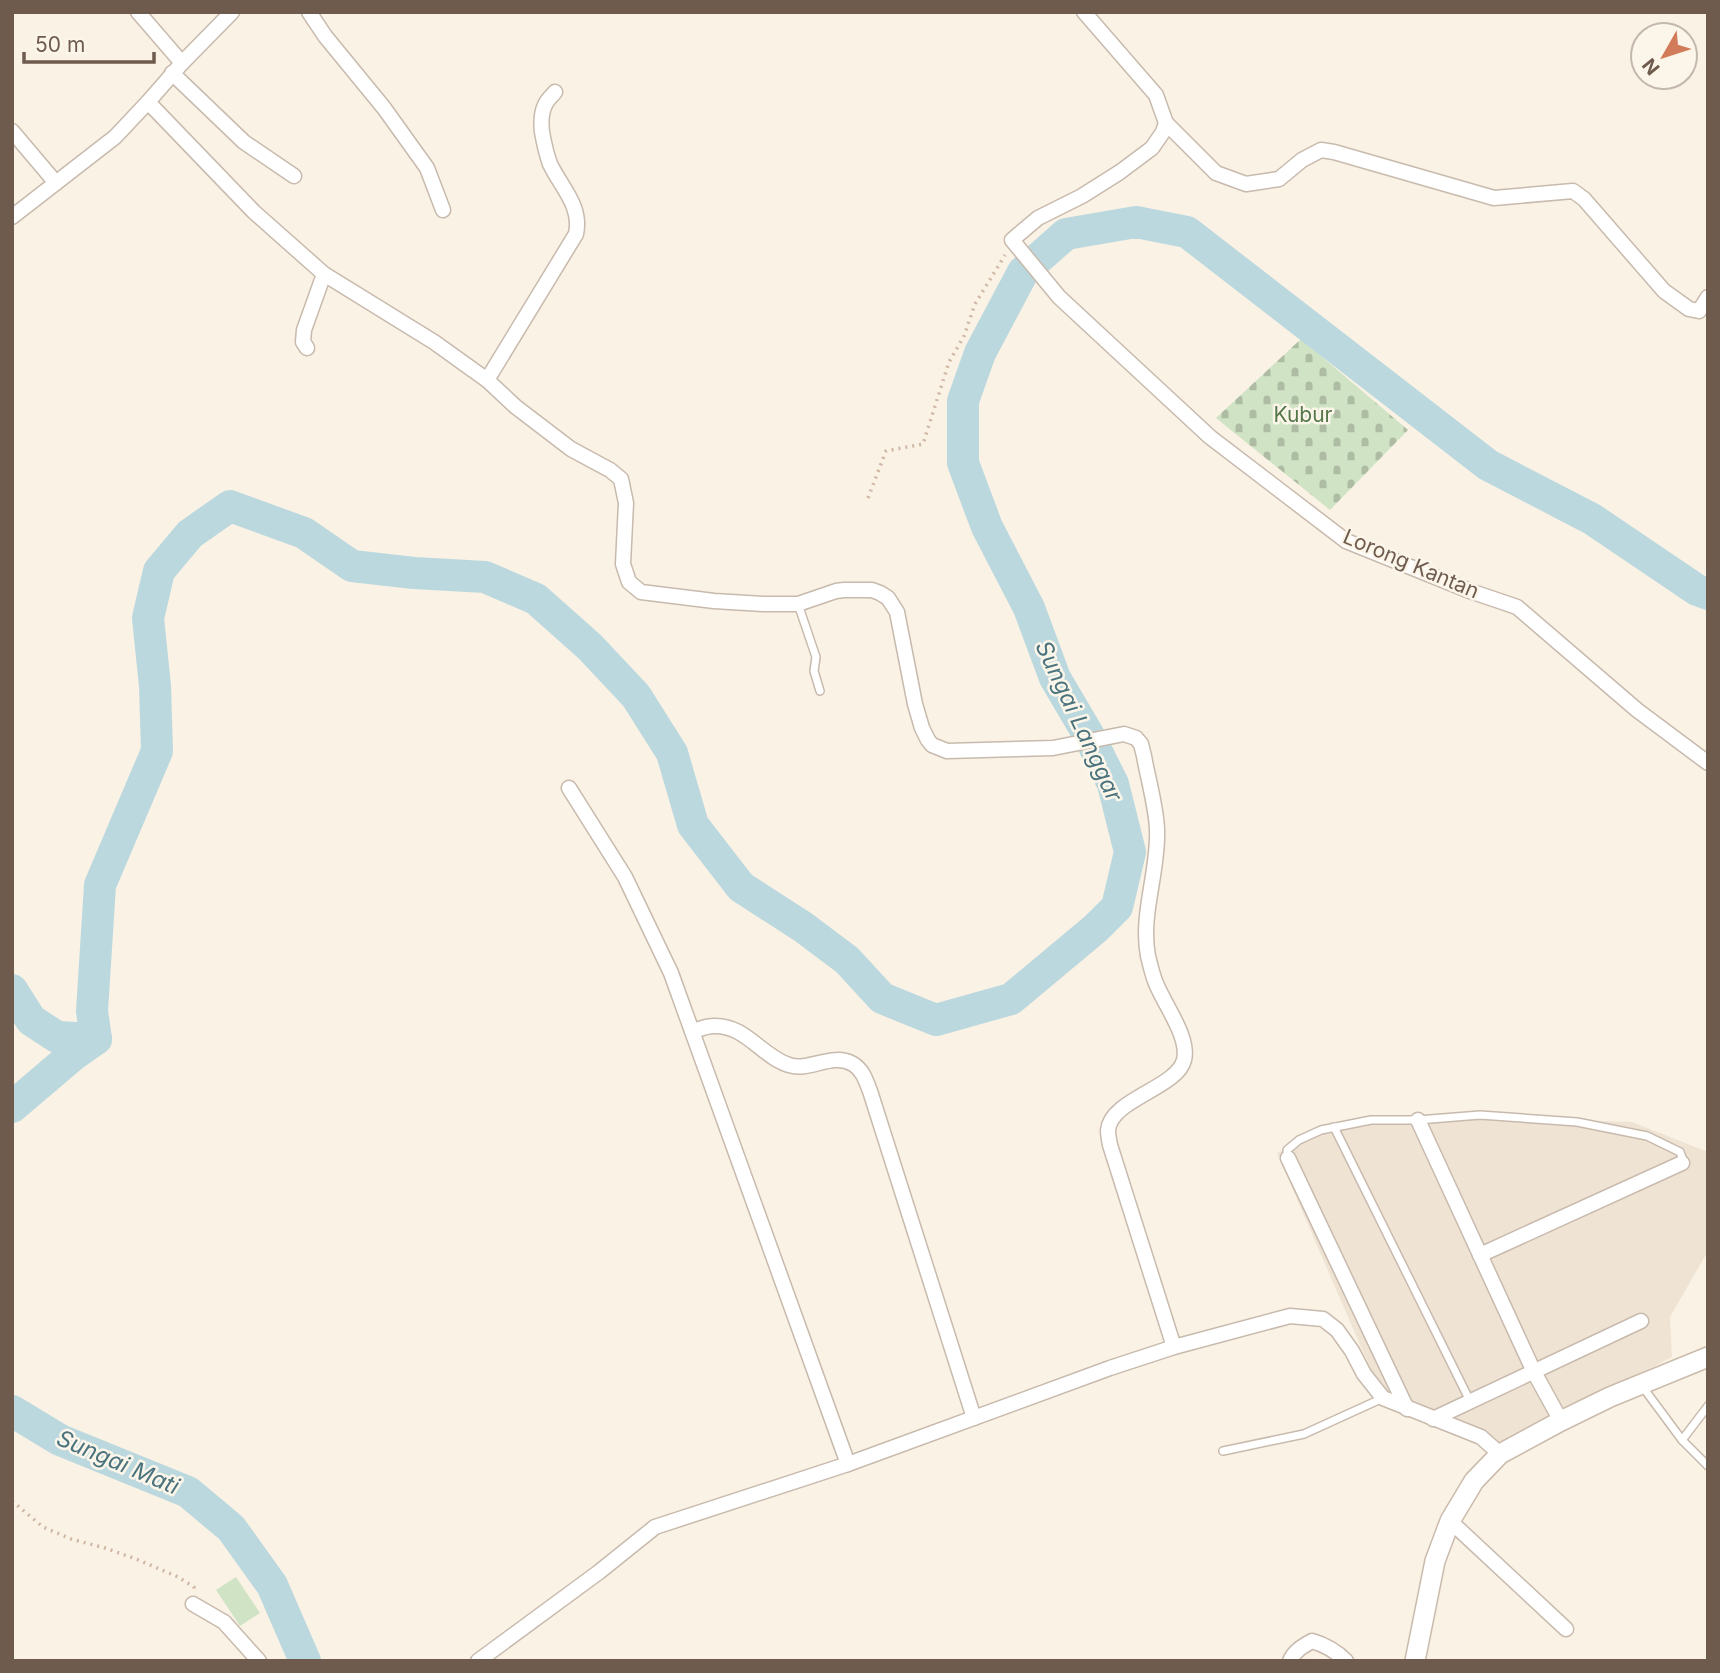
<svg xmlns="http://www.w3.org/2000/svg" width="1720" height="1673" viewBox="0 0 1720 1673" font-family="Inter,sans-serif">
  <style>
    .residential { fill: #efe4d4 }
    .green { fill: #d0e4c5 }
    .cemetery { fill: url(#cemetery-stones) }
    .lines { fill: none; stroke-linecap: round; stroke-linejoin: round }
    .river { stroke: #bcd8df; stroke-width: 32 }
    .service-casing { stroke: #c8baad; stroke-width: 10 }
    .minor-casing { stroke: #c8baad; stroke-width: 17 }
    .secondary-casing { stroke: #cbbbac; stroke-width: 22 }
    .path { stroke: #cfb7a4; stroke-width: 3.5; stroke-dasharray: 2 5; stroke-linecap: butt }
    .service { stroke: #fff; stroke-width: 7 }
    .minor { stroke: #fff; stroke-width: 14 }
    .secondary { stroke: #fff; stroke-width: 19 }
    .labels { text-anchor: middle; stroke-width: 5; stroke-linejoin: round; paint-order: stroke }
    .park-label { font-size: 21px; fill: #55784b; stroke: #fcf6ea }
    .street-label { font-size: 21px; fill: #6e5b4e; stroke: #fcf6ea }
    .water-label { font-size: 23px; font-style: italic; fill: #4b737e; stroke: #fcf6ea }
  </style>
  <defs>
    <pattern id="cemetery-stones" width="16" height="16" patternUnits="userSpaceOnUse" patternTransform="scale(1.75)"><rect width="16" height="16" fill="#d0e4c5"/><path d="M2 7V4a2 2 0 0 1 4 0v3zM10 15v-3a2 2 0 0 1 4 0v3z" fill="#adbca2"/></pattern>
  </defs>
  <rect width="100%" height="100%" fill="#f9f2e5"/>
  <polygon class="residential" points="1421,1115 1632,1122 1708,1152 1708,1251 1670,1317 1672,1357 1506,1444 1481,1437 1383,1398 1277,1153 1344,1124"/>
  <polygon class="green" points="236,1577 260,1613 240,1626 216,1590"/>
  <polygon class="cemetery" points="1301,339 1408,430 1330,510 1216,418"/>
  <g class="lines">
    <g class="river">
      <polyline points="12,990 31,1020 57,1037 96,1039"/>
      <polyline points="12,1107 72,1056 96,1039 92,1011 100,885 157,751 155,686 148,618 159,571 190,534 230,506 304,533 352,566 414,573 485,577 536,599 590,647 636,696 672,753 693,825 741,887 803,927 847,960 882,998 936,1020 1011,999 1096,928 1117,907 1130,852 1113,784 1088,734 1055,678 1029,608 987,527 963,463 963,401 980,353 1023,272 1066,234 1136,222 1187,232 1488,465 1592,519 1697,590 1708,594"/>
      <polyline points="12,1411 60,1440 188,1492 231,1528 272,1585 305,1661"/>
    </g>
    <g class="service-casing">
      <g id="service">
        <polyline points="798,604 816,657 814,671 820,691"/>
        <polyline points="1334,1127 1470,1401"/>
        <polyline points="1288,1158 1287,1150 1299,1140 1321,1130 1371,1120 1418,1120 1480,1115 1577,1122 1647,1136 1680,1152 1683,1160 1682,1163"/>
        <polyline points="1642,1386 1682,1440 1708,1466"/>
        <polyline points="1682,1440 1708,1406"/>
        <polyline points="1223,1451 1304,1434 1383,1398"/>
      </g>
    </g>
    <g class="minor-casing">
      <g id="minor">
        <polyline points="138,12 182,63"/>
        <polyline points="309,12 325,36 384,108 427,168 443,210"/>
        <polyline points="1084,12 1156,95 1166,123 1163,132 1152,148 1120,172 1082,196 1038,218 1012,240 1059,297 1210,437 1346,541 1470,591 1517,607 1637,710 1708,763"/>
        <polyline points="172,73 244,142 294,176"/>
        <path d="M148 102 254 212 324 274 434 342 487 380 516 407 571 449 610 470 621 479 626 503 623 564 629 582 641 592 714 601 763 604H798L836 591 844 590H872L880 593 888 598 897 612 915 704 922 728 928 740 932 745 947 751 1053 748 1124 734 1136 738 1141 744 1144 756C1148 779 1156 806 1157 829 1159 871 1140 914 1148 956 1150 964 1152 973 1155 981 1163 1003 1190 1037 1184 1060 1177 1088 1111 1099 1108 1130 1108 1134 1109 1140 1110 1145L1174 1347"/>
        <polyline points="1166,123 1216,173 1246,184 1279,179 1302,160 1321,150 1334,152 1494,198 1573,191 1584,199 1664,291 1689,309 1699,311 1708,297"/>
        <polyline points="12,131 56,183"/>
        <polyline points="12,217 115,137 148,102 182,63 232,12"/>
        <polyline points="307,348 303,342 304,330 324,274"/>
        <path d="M487 380 576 234C582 206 561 187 550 164 546 153 544 143 542 132 541 123 541 113 545 105 547 100 552 96 555 92"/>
        <polyline points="569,788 625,877 671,973 848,1464"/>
        <path d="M692 1031C698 1030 706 1026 713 1026 745 1024 762 1057 789 1065 809 1072 832 1052 853 1064 863 1070 866 1081 870 1091L974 1418"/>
        <polyline points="1418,1120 1534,1372 1561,1421"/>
        <polyline points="1288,1158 1407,1409"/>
        <polyline points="1480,1255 1682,1163"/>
        <polyline points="1433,1419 1641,1321"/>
        <polyline points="1450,1521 1566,1629"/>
        <polyline points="193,1604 224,1622 259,1661"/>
        <polyline points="478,1661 599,1572 655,1527 848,1464 1110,1368 1174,1347 1290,1316 1323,1319 1337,1330 1352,1351 1364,1374 1383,1398 1481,1437 1500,1454"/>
        <path d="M1290 1661C1294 1651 1303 1646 1312 1641 1326 1645 1336 1651 1346 1661"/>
      </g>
    </g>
    <g class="secondary-casing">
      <polyline id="secondary" points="1415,1661 1435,1561 1450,1521 1474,1481 1500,1454 1561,1421 1610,1397 1708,1357"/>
    </g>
    <g class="path">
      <polyline points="868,498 886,451 923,444 949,362 964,336 975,304 1005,255"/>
      <polyline points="12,1501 43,1527 71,1539 105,1548 136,1559 178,1577 194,1587 194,1592"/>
    </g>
    <use href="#service" class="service"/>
    <use href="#minor" class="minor"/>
    <use href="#secondary" class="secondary"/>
  </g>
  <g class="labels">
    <g class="park-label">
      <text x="1303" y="422">Kubur</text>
    </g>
    <g class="street-label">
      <text transform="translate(1411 564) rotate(23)" y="7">Lorong Kantan</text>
    </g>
    <g class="water-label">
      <text transform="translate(1079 721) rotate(65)" y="8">Sungai Langgar</text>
      <text transform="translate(118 1462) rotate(23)" y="8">Sungai Mati</text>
    </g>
  </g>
  <rect width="1720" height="1673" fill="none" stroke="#6e5b4e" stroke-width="28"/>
  <g transform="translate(1664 56) rotate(231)"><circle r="33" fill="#fcf6ea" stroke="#c3b8ac" stroke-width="2"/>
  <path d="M0-5L12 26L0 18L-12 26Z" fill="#d27b5a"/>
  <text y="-10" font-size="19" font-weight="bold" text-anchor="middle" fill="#6e5b4e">N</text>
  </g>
  <path d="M24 52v10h130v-10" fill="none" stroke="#6e5b4e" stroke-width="3.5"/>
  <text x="35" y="52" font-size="21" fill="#6e5b4e" stroke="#fcf6ea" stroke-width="5" paint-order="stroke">50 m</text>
</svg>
